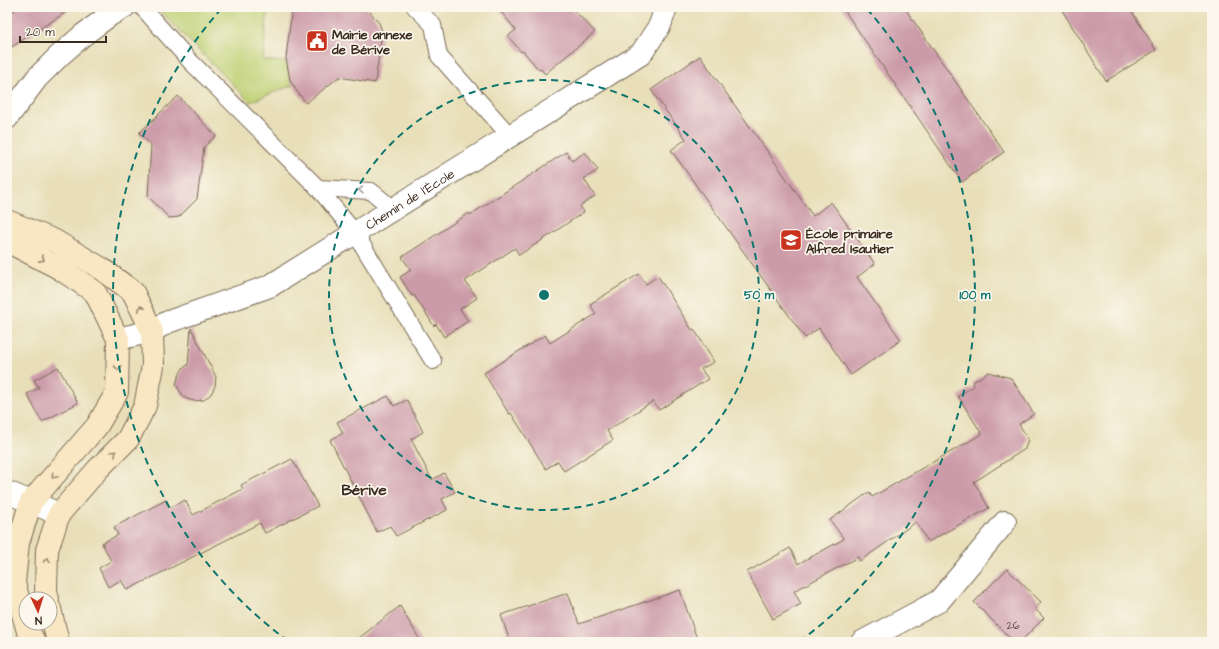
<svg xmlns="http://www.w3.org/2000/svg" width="1219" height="649" viewBox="0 0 1219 649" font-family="'Architects Daughter',sans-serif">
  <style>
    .green { fill: #bfd073; stroke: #7d7d48 }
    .building { fill: #cc9ba9 }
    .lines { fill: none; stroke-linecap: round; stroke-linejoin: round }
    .service-casing { stroke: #786954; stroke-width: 18 }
    .minor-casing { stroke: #786954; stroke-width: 24 }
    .secondary-casing { stroke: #786954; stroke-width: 24 }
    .service { stroke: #fff; stroke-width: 16 }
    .minor { stroke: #fff; stroke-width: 22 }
    .secondary { stroke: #f9e7c3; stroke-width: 22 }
    .oneway { stroke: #a79f9a }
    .oneway2 { stroke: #9a8870 }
    .ring { fill: none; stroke: #0f766e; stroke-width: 2; stroke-dasharray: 7 5 }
    .labels { text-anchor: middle; stroke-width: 3.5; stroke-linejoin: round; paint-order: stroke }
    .number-label { font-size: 11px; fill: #5f4641 }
    .poi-label { font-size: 13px; font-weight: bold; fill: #3b2a1e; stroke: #fbf7ec; text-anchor: start }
    .street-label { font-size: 13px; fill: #3b2a1e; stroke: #fbf7ec }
    .quarter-label { font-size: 15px; font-weight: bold; fill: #3b2a1e; stroke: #fbf7ec }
    .centre { fill: #0f766e; stroke: #fbf7ec; stroke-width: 2 }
    .ring-label { font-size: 12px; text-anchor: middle; font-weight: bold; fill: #0f766e; stroke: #fbf7ec; stroke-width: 3.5; stroke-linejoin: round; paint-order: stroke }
  </style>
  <rect width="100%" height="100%" fill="#fbf7ec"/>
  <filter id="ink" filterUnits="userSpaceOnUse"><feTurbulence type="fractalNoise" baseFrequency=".025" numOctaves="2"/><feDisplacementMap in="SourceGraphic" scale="8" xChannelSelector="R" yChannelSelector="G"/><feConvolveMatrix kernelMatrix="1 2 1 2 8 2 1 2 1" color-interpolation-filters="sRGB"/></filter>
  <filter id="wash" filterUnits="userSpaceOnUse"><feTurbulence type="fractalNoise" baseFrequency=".012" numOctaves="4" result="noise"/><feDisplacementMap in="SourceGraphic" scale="16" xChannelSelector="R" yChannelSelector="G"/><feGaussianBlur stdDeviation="0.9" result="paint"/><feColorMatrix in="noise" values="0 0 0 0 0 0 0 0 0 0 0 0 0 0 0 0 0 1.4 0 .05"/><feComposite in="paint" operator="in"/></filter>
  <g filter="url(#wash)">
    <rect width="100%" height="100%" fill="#e8dfb9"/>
    <polygon class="green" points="159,7 268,7 263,60 286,62 290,79 293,85 250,102 159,10"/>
    <g id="blocks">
      <g class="building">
        <polygon points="20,7 74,7 7,50 7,15"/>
        <polygon points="292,7 306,7 333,10 334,7 366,7 379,23 382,31 375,83 339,77 306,103 296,90 290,80 286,58"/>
        <polygon points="497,7 571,7 595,32 545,74 541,69 539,70 523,51 521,52 508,36 516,30"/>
        <polygon points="842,7 904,7 1004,152 962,182"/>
        <polygon points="1060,7 1129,7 1156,50 1106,81"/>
        <polygon points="700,56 813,216 831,202 875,264 857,277 901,340 851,375 819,328 805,338 671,150 686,139 651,90"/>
        <polygon points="178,96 216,136 204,147 197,199 179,217 169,218 148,196 151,145 139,133"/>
        <polygon points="566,152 572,161 585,152 598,170 584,179 595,196 580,206 584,212 550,235 519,255 515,248 465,281 477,298 460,309 468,321 444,337 436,324 434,326 414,295 412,296 400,277 411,270 402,257 469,213 470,215"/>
        <polygon points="639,274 646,284 658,276 692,330 694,329 714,362 701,369 708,379 659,410 653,401 607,431 613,440 564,471 558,461 546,469 511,413 509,414 484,373 545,335 550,343 596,314 590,304"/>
        <polygon points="191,328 216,377 215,386 211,394 204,400 194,401 187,399 184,397 178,388 176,384 178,378 183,368 188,365"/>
        <polygon points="58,367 78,403 42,422 27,394 39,388 34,380"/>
        <polygon points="988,372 1011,378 1034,414 1019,424 1028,439 1025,449 974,482 989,508 928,542 916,522 860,561 858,557 794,591 801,604 773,619 747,572 790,548 798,564 844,539 830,520 869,492 872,497 982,434 958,396 974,386 972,383"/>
        <polygon points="388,396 394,406 407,400 423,432 411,439 432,480 444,473 455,492 442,499 447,510 396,536 390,526 377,532 330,440 343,433 337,422"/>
        <polygon points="292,459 318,506 265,533 260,523 127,590 121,580 108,587 99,568 111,561 102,543 118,535 114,527 166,500 169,508 185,500 193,515 243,489 241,485"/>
        <polygon points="1007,569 1041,602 1035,609 1044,618 1020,642 1014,642 974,602"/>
        <polygon points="680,590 698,642 510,642 501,615 568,593 579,624"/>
        <polygon points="400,606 421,642 354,642"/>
      </g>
    </g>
  </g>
  <g filter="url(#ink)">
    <use href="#blocks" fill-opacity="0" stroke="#786954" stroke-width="1"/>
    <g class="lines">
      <g class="service-casing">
        <g id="service">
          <polyline points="142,7 189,60 318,188 355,233 433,361"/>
          <polyline points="415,7 433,25 439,56 510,136"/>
          <polyline points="318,188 371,191 393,209"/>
        </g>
      </g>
      <g class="minor-casing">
        <g id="minor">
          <polyline points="7,118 37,78 59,56 83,35 110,15 124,7"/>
          <path id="s1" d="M118 339 152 331 168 322 270 286 641 54 660 25 666 7"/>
          <polyline points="7,492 59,514"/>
          <polyline points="862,642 939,601 1005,522"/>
        </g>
      </g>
      <g class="secondary-casing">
        <g id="secondary">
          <polyline points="7,221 55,241 102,269 133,292 152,331 153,366 145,406 128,439 98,469 59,514 47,550 46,592 48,599"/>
          <polyline points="7,241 59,268 95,292 118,339 117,392 97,426 31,502 18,543 14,583 27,628 34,642"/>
          <polyline points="50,609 58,642"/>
        </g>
      </g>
      <use href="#service" class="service"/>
      <use href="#minor" class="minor"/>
      <use href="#secondary" class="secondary"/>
    </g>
    <defs><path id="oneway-chevron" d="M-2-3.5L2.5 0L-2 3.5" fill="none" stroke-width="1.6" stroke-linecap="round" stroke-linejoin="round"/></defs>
    <use class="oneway" href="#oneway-chevron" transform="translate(361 190) rotate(-177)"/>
    <g class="oneway2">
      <use href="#oneway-chevron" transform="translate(42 259) rotate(28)"/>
      <use href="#oneway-chevron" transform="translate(141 308) rotate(-115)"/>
      <use href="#oneway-chevron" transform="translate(118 368) rotate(91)"/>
      <use href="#oneway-chevron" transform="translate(114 453) rotate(-45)"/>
      <use href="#oneway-chevron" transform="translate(54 476) rotate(131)"/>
      <use href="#oneway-chevron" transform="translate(47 560) rotate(-88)"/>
    </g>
  </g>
  <g class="ring">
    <circle cx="544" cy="295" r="215"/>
    <path d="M288 641A431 431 0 0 1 221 9M867 9A431 431 0 0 1 800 641"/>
  </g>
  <defs>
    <g id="civic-square" transform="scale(1.15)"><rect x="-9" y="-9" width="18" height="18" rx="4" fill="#c8321e" stroke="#fbf7ec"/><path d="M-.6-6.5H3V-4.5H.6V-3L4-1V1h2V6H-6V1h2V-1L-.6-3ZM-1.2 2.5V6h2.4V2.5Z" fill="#fff"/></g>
    <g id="school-square" transform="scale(1.15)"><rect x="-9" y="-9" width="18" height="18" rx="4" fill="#c8321e" stroke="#fbf7ec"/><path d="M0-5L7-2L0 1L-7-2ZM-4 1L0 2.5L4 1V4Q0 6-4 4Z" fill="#fff"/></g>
  </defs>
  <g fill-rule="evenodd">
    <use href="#civic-square" x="317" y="41"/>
    <use href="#school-square" x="791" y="240"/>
  </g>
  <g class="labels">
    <g class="number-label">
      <text x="1013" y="629">26</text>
    </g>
    <g class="poi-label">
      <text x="332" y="39">Mairie annexe<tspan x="332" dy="15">de Bérive</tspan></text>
      <text x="806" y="238">École primaire<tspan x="806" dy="15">Alfred Isautier</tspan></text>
    </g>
    <g class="street-label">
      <text dy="5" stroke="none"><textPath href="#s1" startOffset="326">Chemin de l'École</textPath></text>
    </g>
    <g class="quarter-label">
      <text x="364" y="495">Bérive</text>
    </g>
  </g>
  <circle cx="544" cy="295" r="6" class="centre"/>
  <g class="ring-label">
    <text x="759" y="299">50 m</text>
    <text x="975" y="299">100 m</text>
  </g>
  <rect width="1219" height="649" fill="none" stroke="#fbf7ec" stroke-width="24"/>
  <g transform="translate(38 611) rotate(176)"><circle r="19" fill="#fbf7ec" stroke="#aea59a"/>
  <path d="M0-3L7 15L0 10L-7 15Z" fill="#c8321e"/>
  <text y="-6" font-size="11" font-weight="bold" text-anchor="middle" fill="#3b2a1e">N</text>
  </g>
  <path d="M20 36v6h86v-6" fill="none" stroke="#3b2a1e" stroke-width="2"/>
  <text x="26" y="36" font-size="12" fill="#3b2a1e" stroke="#fbf7ec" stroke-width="3" paint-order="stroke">20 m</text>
</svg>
